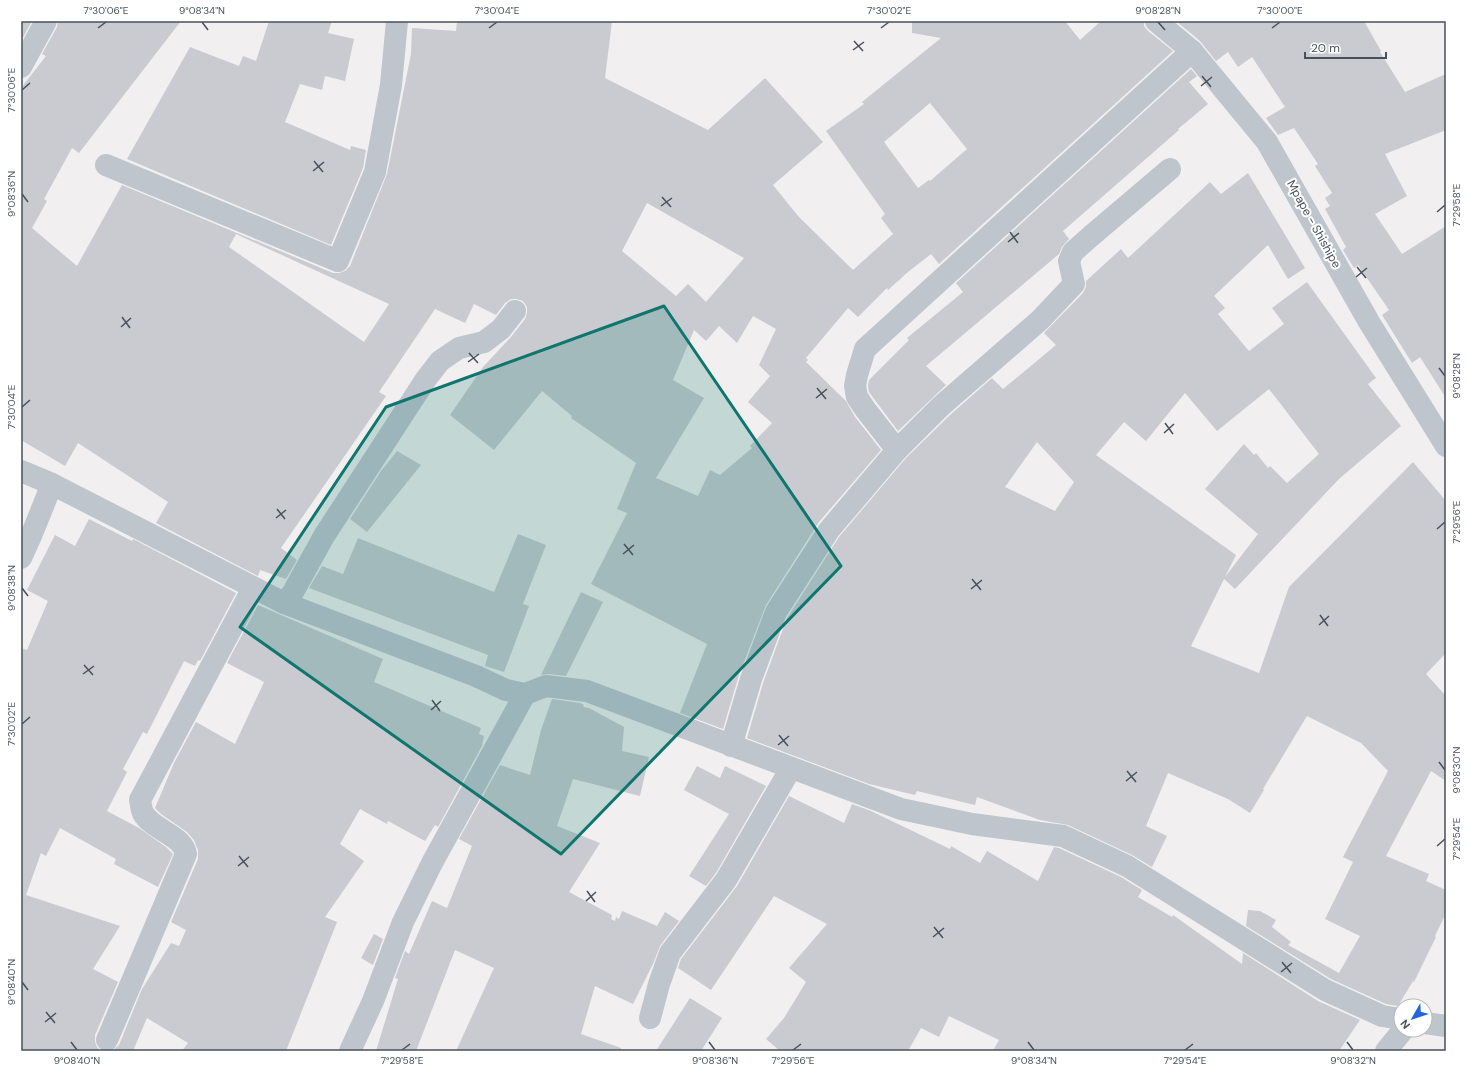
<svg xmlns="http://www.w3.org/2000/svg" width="1467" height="1072" viewBox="0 0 1467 1072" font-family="'DM Sans',sans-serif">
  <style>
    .building { fill: #c9cbd1; fill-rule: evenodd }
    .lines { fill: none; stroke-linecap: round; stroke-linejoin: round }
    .minor { stroke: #bec5cd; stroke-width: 22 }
    .marked { fill: #0f766e; fill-opacity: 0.2; stroke: #0f766e; stroke-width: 3; stroke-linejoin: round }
    .ticks { fill: none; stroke: #48515b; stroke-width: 1.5 }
    .labels { text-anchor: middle; stroke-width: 4; stroke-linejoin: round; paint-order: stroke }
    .street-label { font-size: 12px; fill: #48515b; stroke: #fff }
    .neatline { fill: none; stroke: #48515b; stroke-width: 1.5 }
    .ticks-label { font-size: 10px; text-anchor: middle; fill: #48515b }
  </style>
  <rect width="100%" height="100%" fill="#f1efef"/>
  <g class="building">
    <polygon points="21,21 32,21 21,41"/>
    <path d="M58 21H181L79 153 72 148 44 199 47 201 32 228 77 266 122 185 333 273H339L345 271 350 266 387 174 411 54 412 28 456 31 457 21H612L605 78 708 130 765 78 823 142 773 185 798 216 853 270 893 234 881 218 885 214 826 131 864 104 862 102 941 38 912 33V21H1065L1080 40 1101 21H1144V26L1148 31 1173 51 939 264 931 254 908 272 888 290 887 288 858 317 848 308 806 358 808 360 806 362 846 401 855 417 881 450 819 522 766 605 739 675 723 729 680 713 707 644 591 584 627 513 617 509 636 463 571 418 572 416 542 391 494 450 450 415 483 367 511 337 525 319 527 313V307L523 301 517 299H511L505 303 496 315 474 304 465 323 435 309 379 392 386 396 281 548 297 560 286 579 260 570 258 576 156 523 168 502 78 443 65 466 21 440V88L46 56 42 54 57 27ZM930 103 967 149 930 181 929 180 918 188 884 142ZM647 203 744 258 706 302 688 284 676 296 622 251ZM236 234 389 304 364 342 229 247ZM753 316 776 329 759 365 770 376 748 402 772 423 750 446 752 448 720 475 710 470 698 496 656 478 704 398 673 380 694 330 706 341 719 326 737 343Z"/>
    <polygon points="269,21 332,21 328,33 354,39 345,81 325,76 322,90 300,84 285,122 350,150 351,146 366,150 363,168 331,245 127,159 190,47 239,66 243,56 256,61"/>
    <polygon points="1176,21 1364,21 1381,51 1380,52 1405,92 1446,74 1446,130 1385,154 1407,196 1375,214 1402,254 1446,226 1446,398 1420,357 1412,363 1382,315 1389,310 1358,265 1354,268 1343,250 1346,247 1325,209 1330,206 1325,198 1332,193 1315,166 1318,164 1294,128 1278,135 1266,118 1285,107 1252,57 1238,67 1228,52 1216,61 1200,41"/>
    <polygon points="1191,69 1197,76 1189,82 1208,104 1178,129 1179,130 1063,231 1069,239 1062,247 1059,254 926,366 946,385 898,431 869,392 868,386 869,380 909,340 907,338 963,292 956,283"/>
    <path d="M1248 173 1305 268 1288 279 1268 245 1214 296 1225 308 1218 314 1249 351 1284 324 1272 308 1307 282 1376 378 1368 384 1401 426 1339 479 1235 589 1224 579 1191 646 1259 673 1289 587 1413 462 1446 501V653L1426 674 1446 696V781L1431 771 1386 856 1429 874 1426 881 1446 890V913L1435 936 1436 937 1414 982 1413 981 1398 1006 1386 1004 1331 979 1246 926 1248 910 1260 911 1276 920 1272 927 1291 942 1288 945 1339 973 1360 936 1325 919 1353 862 1343 857 1388 771 1361 743 1307 716 1263 789 1264 790 1250 813 1228 799 1168 773 1146 826 1167 836 1152 867 1132 855 1068 825 1040 820 977 797 975 805 917 791 915 795 869 784 747 738 763 683 787 618 839 537 906 458 950 415 992 378 1003 389 1056 345 1044 333 1083 293 1086 287V281L1121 249 1128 258 1210 182 1221 194ZM1269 389 1319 454 1287 483 1270 466 1268 468 1256 453 1254 455 1244 444 1205 489 1258 534 1225 577 1236 555 1096 455 1124 422 1146 441 1185 393 1217 431ZM1037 442 1074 482 1055 511 1005 487Z"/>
    <polygon points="397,451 421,465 367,532 350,519 381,471"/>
    <polygon points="89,519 132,541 133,539 236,593 200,661 198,660 195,666 184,661 147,734 143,732 123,769 127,772 107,811 139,828 166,847 173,854 158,887 114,864 116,859 60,828 46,856 41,853 26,895 120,926 93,969 118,982 95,1035 95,1042 97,1047 101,1051 21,1051 21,648 27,650 48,601 27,590 55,535 75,546"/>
    <polygon points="518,534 546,545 523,604 529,606 504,672 485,666 488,655 309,588 322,566 343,574 358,538 494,592"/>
    <polygon points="581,592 603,602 566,676 548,674 541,675"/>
    <polygon points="258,605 383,659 374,682 481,728 479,734 484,736 482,746 438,827 435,825 425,841 388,821 387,824 360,809 340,844 364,861 325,917 337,922 286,1051 182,1051 188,1043 147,1018 133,1051 112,1051 119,1045 142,989 171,943 179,946 186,930 171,922 198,859 198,850 194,840 187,832 161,814 155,808 174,763 196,722 235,744 264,682 227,663"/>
    <polygon points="552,699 580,703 584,705 583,707 589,708 624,727 622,751 649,757 640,796 573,779 557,826 600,843 569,892 612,915 611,919 615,921 616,917 619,919 622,911 657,926 665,912 679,921 660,946 653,964 633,1004 595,986 581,1034 621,1048 621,1051 456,1051 494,968 455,950 416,1051 376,1051 398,979 395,978 405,951 409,954 432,901 447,908 472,846 459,839 500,765 530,775 541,730"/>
    <polygon points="697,766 720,778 725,766 766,786 716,873 706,886 689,876 729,814 684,790"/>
    <polygon points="789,796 844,823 852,804 871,811 950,849 951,846 980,863 987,851 1038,881 1054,847 1059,848 1121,877 1142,890 1138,897 1172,917 1173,915 1242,964 1243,953 1318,1001 1360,1020 1339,1051 993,1051 999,1040 949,1016 939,1037 921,1028 908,1051 780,1051 766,1039 784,1018 806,982 789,968 827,924 774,896 711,990 678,968 681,959 737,886"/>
    <polygon points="374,934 383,939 373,965 361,958"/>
    <polygon points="690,998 722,1018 701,1051 656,1051"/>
  </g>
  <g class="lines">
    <g class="minor">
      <polyline points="1156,21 1192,51 1267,142 1369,322 1446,446"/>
      <polyline points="21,67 46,21"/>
      <polyline points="106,165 338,261 375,172 391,85 397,21"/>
      <polyline points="897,450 865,409 857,397 855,386 857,375 865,349 1192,51"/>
      <polyline points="21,471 52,484 284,603 476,676 506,690 525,694 546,686 587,691 901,809 972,824 1063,836 1127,866 1325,990 1382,1016 1401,1019"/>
      <polyline points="21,558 31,536 52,484"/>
      <polyline points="284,603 292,594 324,536 426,379 440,361 459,348 484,342 501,329 515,311"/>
      <polyline points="731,746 751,679 776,612 829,530 897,450 941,406 1040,320 1074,284 1069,261 1073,252 1091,236 1170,169"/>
      <polyline points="650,1018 659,984 670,953 726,880 791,768"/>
      <polyline points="1425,1023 1446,1026"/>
      <path d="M107 1040 186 854C183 835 152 830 143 813 141 809 141 804 140 800L253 588"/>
      <polyline points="350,1051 373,1001 403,922 432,863 525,694"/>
      <polyline points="1386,1051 1403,1030"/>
    </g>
  </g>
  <path class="marked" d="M664 306 841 566 561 854 240 627 386 407Z"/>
  <path class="ticks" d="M202 22 208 30M1158 22 1165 30M98 28 106 22M489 28 497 22M881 28 889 22M1272 28 1280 22M854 41 863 51M853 50 864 42M1202 76 1211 87M1201 86 1212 77M22 90 30 83M314 161 323 172M313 171 324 162M22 194 28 202M662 197 671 207M661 206 672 198M1437 212 1445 205M1010 232 1018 243M1008 242 1019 233M1357 267 1366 278M1356 277 1367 268M122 317 130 328M121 327 131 318M469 353 478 363M468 362 479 354M1439 368 1445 376M817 388 826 399M816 398 827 389M22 407 30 400M1165 423 1173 434M1164 433 1174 424M277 509 285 519M276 518 286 510M1437 529 1445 522M624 544 633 555M623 554 634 545M972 579 981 590M22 588 28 596M971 589 982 580M1320 615 1328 626M1319 625 1329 616M84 665 93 675M83 674 94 666M432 700 440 711M431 710 441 701M22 724 30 717M779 735 788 746M778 745 789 736M1439 762 1445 770M1127 771 1136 782M1126 781 1137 772M1437 846 1445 839M239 856 248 867M238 866 249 857M587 891 595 902M586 901 596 892M934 927 943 938M933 937 944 928M1282 962 1291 973M1281 972 1292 963M22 982 28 990M46 1012 55 1023M45 1022 56 1013M71 1042 77 1050M709 1042 715 1050M1028 1042 1034 1050M1347 1042 1353 1050M402 1050 410 1044M793 1050 801 1044M1185 1050 1193 1044"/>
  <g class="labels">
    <g class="street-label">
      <text transform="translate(1314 224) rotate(61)" y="4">Mpape - Shishipe</text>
    </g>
  </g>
  <rect width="1467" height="1072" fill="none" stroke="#ffffff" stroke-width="44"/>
  <g transform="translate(1413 1018) rotate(231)"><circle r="19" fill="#ffffff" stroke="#b6b9bd"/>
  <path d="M0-3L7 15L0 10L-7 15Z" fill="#2065da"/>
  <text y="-6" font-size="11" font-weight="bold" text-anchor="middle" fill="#48515b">N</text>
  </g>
  <path d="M1305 52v6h81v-6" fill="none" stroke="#48515b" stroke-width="2"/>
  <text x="1311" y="52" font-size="12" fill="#48515b" stroke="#ffffff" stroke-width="3" paint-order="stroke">20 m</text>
  <rect x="22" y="22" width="1423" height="1028" class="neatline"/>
  <g class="ticks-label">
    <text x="106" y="14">7°30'06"E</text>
    <text x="202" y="14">9°08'34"N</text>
    <text x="497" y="14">7°30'04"E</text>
    <text x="889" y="14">7°30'02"E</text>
    <text x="1158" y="14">9°08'28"N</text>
    <text x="1280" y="14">7°30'00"E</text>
    <text transform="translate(11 90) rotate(-90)" y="4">7°30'06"E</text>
    <text transform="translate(11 194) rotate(-90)" y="4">9°08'36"N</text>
    <text transform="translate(1456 205) rotate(-90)" y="4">7°29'58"E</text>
    <text transform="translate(1456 376) rotate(-90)" y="4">9°08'28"N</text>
    <text transform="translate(11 407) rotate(-90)" y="4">7°30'04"E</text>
    <text transform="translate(1456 522) rotate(-90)" y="4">7°29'56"E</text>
    <text transform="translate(11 588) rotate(-90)" y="4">9°08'38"N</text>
    <text transform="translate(11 724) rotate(-90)" y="4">7°30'02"E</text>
    <text transform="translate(1456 770) rotate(-90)" y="4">9°08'30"N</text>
    <text transform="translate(1456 839) rotate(-90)" y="4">7°29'54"E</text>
    <text transform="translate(11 982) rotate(-90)" y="4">9°08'40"N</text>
    <text x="77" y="1064">9°08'40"N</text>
    <text x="402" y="1064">7°29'58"E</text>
    <text x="715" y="1064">9°08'36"N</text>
    <text x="793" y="1064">7°29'56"E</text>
    <text x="1034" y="1064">9°08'34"N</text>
    <text x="1185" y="1064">7°29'54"E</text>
    <text x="1353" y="1064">9°08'32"N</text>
  </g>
</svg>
